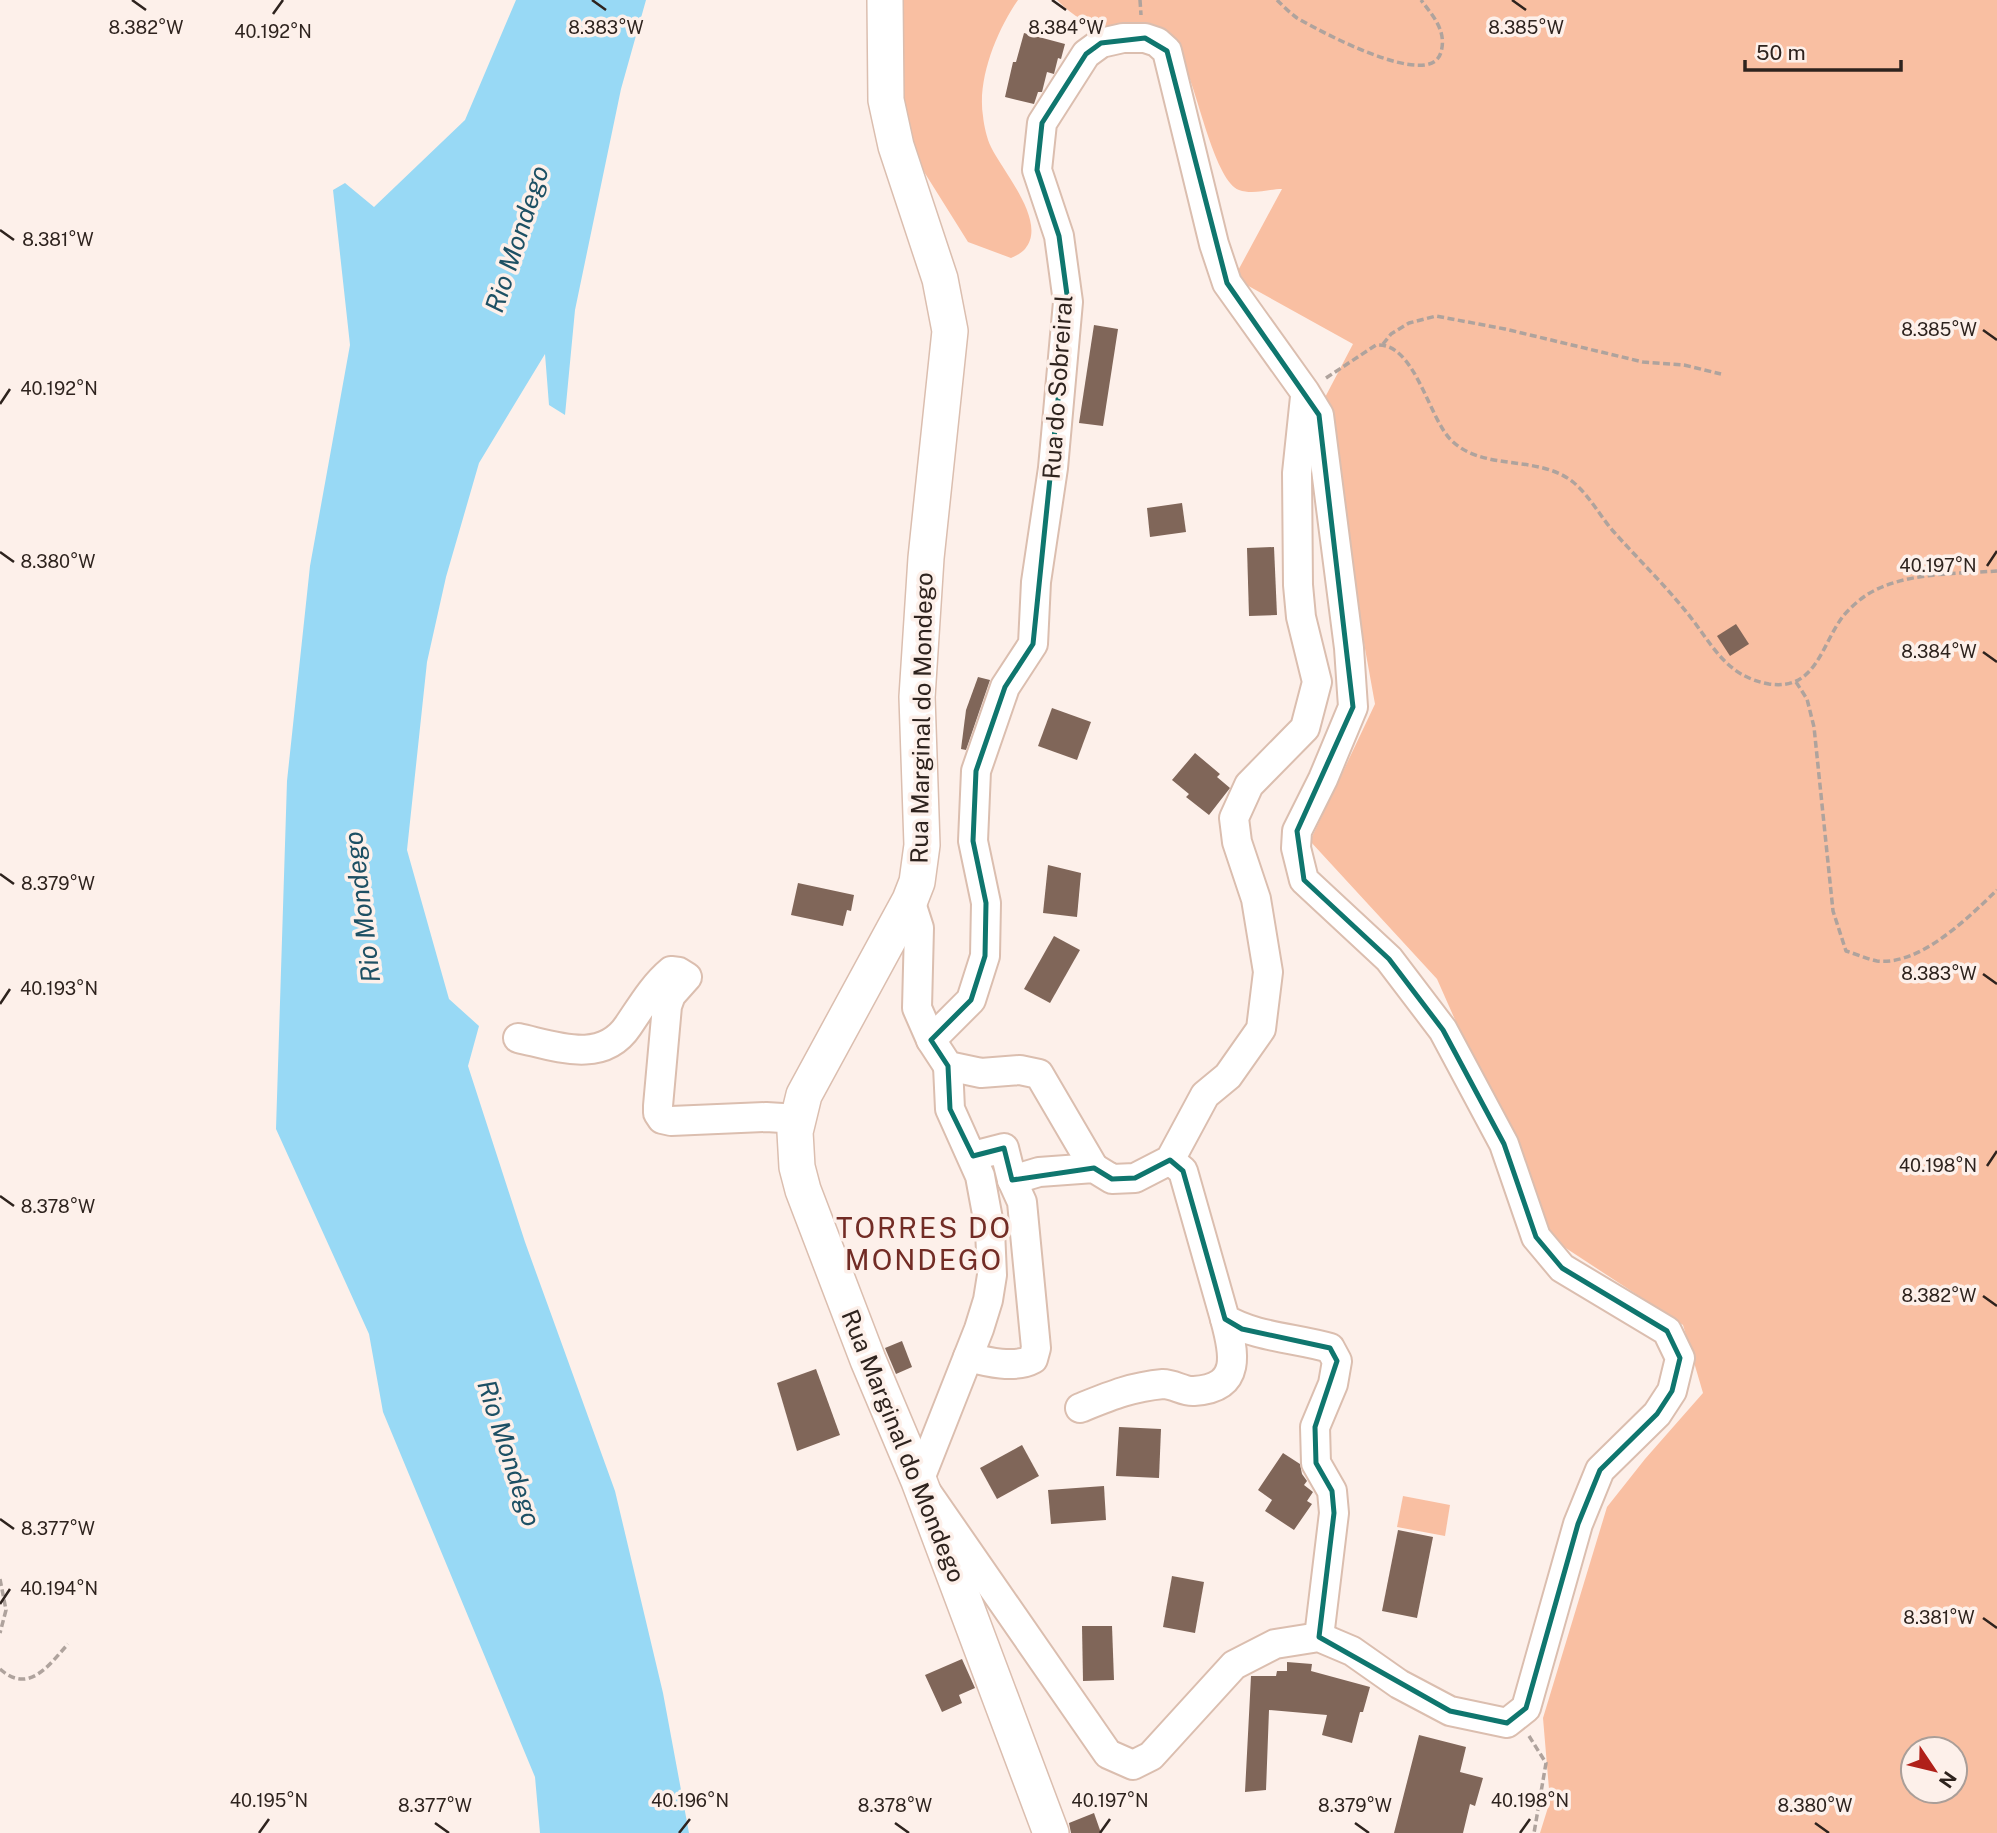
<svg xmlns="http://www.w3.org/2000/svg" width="1997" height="1833" viewBox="0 0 1997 1833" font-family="'Public Sans',sans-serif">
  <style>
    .green { fill: #f9bfa2; fill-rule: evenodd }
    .water { fill: #98d9f5 }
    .building { fill: #806659 }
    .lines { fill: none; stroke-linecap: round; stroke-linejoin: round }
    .minor-casing { stroke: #dbbeaf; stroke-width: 32 }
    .major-casing { stroke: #dbbeaf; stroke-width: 38 }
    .path { stroke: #afa39d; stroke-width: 3.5; stroke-dasharray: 7 3.5; stroke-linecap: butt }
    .minor { stroke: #fff; stroke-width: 28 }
    .major { stroke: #fff; stroke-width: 35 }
    .marked { fill: none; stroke: #0f766e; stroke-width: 5; stroke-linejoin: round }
    .ticks { fill: none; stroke: #2e231e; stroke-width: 2.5 }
    .labels { text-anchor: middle; stroke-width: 7; stroke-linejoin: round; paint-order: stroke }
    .street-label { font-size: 24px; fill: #2e231e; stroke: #fdf0ea }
    .water-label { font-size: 26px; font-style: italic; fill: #1d5064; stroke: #fdf0ea }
    .quarter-label { font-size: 28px; letter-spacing: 2px; fill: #722c25; stroke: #fdf0ea }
    .ticks-label { font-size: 18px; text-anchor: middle; fill: #2e231e; stroke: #fdf0ea; stroke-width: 7; stroke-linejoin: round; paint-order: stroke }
  </style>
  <rect width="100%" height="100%" fill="#fdf0ea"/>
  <g class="green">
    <path d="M897 0H1018C997 30 977 79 983 116 984 126 987 139 991 147 1003 172 1048 222 1025 249 1022 253 1015 256 1011 258L968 242 901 135Z"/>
    <path d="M1057 0H1997V1833H1540L1550 1801 1543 1718 1607 1507 1645 1459 1703 1393 1683 1325 1552 1239 1437 979 1310 841 1375 704 1321 405 1353 344 1234 278 1282 189C1269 189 1253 195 1239 190 1216 182 1198 96 1187 72 1183 62 1176 53 1170 44 1125 35 1091 35 1057 0ZM1913 1749H1955V1791H1913Z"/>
    <polygon points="1403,1496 1450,1505 1445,1536 1397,1527"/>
  </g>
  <polygon class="water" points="516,0 646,0 621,89 575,310 565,415 549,405 545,354 479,463 446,577 427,662 407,850 449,999 479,1026 468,1066 525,1242 615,1491 663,1693 689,1833 540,1833 535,1777 383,1412 369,1334 276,1129 287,781 310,566 350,345 333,190 345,183 374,207 465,120"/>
  <g class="building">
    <polygon points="1024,33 1065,44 1061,59 1058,58 1054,74 1047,72 1042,92 1038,92 1034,104 1005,97 1013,62 1016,62"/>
    <polygon points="1094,325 1118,329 1103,426 1079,423"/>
    <polygon points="1182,503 1186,532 1150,537 1147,508"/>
    <polygon points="1274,547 1277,615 1249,616 1247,548"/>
    <polygon points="1736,624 1749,644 1730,656 1717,636"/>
    <polygon points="978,677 990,680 966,750 961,749 966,710"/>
    <polygon points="1052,708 1091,722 1077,760 1038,746"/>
    <polygon points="1195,753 1220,774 1217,777 1230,788 1209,815 1186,797 1189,794 1172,780"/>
    <polygon points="1048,865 1081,873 1077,917 1043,913"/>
    <polygon points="798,883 854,895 851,911 847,910 843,926 791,915"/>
    <polygon points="1054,936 1080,950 1050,1003 1024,989"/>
    <polygon points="902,1341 912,1367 896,1374 885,1348"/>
    <polygon points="816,1369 840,1435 797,1451 777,1383"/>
    <polygon points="1119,1427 1161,1429 1159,1478 1116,1476"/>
    <polygon points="1022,1445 1039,1476 997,1499 980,1468"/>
    <polygon points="1283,1453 1300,1464 1302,1474 1307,1481 1304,1485 1313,1492 1307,1501 1312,1504 1294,1530 1265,1511 1272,1500 1258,1490"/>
    <polygon points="1104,1486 1106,1520 1051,1524 1048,1490"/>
    <polygon points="1398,1530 1433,1537 1417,1618 1382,1611"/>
    <polygon points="1172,1576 1204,1582 1195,1633 1163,1627"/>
    <polygon points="1082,1626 1112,1626 1114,1680 1083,1681"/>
    <polygon points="962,1659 975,1688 959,1695 962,1703 942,1712 925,1675"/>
    <polygon points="1287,1662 1312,1664 1311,1671 1370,1687 1363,1712 1360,1712 1352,1743 1322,1735 1327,1715 1269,1710 1266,1790 1245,1792 1251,1676 1276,1676 1277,1671 1287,1671"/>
    <polygon points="1419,1735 1466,1747 1460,1772 1483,1778 1475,1806 1470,1804 1463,1833 1394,1833"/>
    <polygon points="1094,1813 1101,1833 1071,1833 1069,1823"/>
  </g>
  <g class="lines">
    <g class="minor-casing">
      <g id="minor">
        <polyline points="910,900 919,928 917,1008 931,1040 948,1066 981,1073 1020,1070 1039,1074 1094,1168"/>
        <path d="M518 1038C555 1046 602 1065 628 1026 641 1007 653 986 671 971L679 972 687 977 671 995 667 1006 658 1106V1113L662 1119 671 1121 766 1117 799 1119"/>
        <polyline points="931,1040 971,1000 985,956 986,903 973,841 976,771 1005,687 1033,644 1036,582 1053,468 1068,302 1059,236 1037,170 1042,123 1086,54 1101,43 1123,38 1145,38 1157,42 1167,51 1214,244 1227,283 1305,392 1319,415 1349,648 1353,707 1323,779 1297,831 1296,848 1304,880 1389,959 1443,1030 1504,1144 1536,1237 1562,1268 1667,1331 1680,1358 1672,1391 1657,1414 1600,1470 1578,1524 1526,1708 1507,1723 1450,1711 1399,1684 1352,1651 1319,1637 1275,1644 1234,1665 1151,1756 1133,1765 1108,1754 919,1481 979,1329 988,1300 992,1275 990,1230 980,1176 950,1109 948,1066"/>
        <path d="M1170 1160 1183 1171 1225 1319C1255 1337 1295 1338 1330 1348L1337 1361 1333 1384 1315 1427 1316 1463 1332 1491 1334 1513 1319 1637"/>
        <polyline points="1012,1180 1039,1172 1094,1168 1112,1179 1135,1178 1170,1160 1205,1095 1228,1076 1261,1029 1268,972 1256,899 1237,842 1234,818 1249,785 1305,728 1317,682 1301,617 1298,585 1297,473 1305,397"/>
        <path d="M968 1357C987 1362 1015 1369 1033 1359L1036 1348 1022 1202 1012 1180 1004 1148 973 1156"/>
        <path d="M1080 1408C1110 1396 1131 1387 1163 1384 1174 1384 1184 1392 1194 1391 1243 1388 1234 1352 1225 1319"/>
      </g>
    </g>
    <g class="major-casing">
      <polyline id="major" points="885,0 886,100 896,146 940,279 950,331 926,558 917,697 922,845 917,882 910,900 804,1095 795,1132 797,1167 803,1190 868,1360 919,1481 1051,1833"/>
    </g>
    <g class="path">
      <polyline points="1140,0 1141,15"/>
      <path d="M1277 0C1283 6 1290 13 1297 18 1318 30 1431 92 1441 52 1447 31 1433 16 1421 0"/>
      <polyline points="1383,344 1391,334 1409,323 1436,316 1505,329 1643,362 1684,365 1721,374"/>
      <path d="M1326 378 1376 345C1415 342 1428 417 1451 440 1483 472 1538 454 1573 482 1589 495 1600 516 1613 531 1638 559 1665 585 1688 614 1713 645 1725 676 1769 684 1817 691 1821 644 1844 615 1850 608 1860 599 1868 594 1905 572 1955 574 1997 571"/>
      <path d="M1796 682 1807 699 1814 727 1833 911 1846 951C1856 954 1867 959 1877 961 1920 966 1969 917 1997 890"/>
      <polyline points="0,1579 6,1610 0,1633"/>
      <path d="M0 1669C29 1695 49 1665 68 1644"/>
      <polyline points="1529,1736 1546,1763 1534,1833"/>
    </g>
    <use href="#minor" class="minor"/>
    <use href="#major" class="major"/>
  </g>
  <path class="marked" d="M1145 38 1167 51 1227 283 1319 415 1353 707 1297 831 1304 880 1389 959 1443 1030 1504 1144 1536 1237 1562 1268 1667 1331 1680 1358 1672 1391 1657 1414 1600 1470 1578 1524 1526 1708 1507 1723 1450 1711 1319 1637 1334 1513 1332 1491 1316 1463 1315 1427 1337 1361 1330 1348 1242 1329 1225 1319 1183 1171 1170 1160 1135 1178 1112 1179 1094 1168 1012 1180 1004 1148 973 1156 950 1109 948 1066 931 1040 971 1000 985 956 986 903 973 841 976 771 1005 687 1033 644 1068 302 1059 236 1037 170 1042 123 1086 54 1101 43Z"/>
  <path class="ticks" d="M132 0 146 10M592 0 606 10M1052 0 1066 10M1512 0 1526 10M273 14 283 0M0 230 14 240M1983 330 1997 340M0 404 10 389M0 552 14 562M1987 566 1997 551M1983 652 1997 662M0 874 14 884M1983 974 1997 984M0 1004 10 989M1987 1166 1997 1151M0 1196 14 1206M1983 1296 1997 1306M0 1519 14 1529M0 1604 10 1589M1983 1618 1997 1628M435 1823 449 1833M895 1823 909 1833M1355 1823 1369 1833M1815 1823 1829 1833M259 1833 269 1819M679 1833 690 1819M1100 1833 1110 1819M1520 1833 1530 1819"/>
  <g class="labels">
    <g class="street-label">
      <text transform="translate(1058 387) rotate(-86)" y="8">Rua do Sobreiral</text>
      <text transform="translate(922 718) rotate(-89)" y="8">Rua Marginal do Mondego</text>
      <text transform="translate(903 1446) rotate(68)" y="8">Rua Marginal do Mondego</text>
    </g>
    <g class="water-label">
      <text transform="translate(517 239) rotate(-72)" y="9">Rio Mondego</text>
      <text transform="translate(362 907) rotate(-97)" y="9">Rio Mondego</text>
      <text transform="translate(509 1453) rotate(72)" y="9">Rio Mondego</text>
    </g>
    <g class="quarter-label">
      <text x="924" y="1238">TORRES DO<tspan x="924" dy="32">MONDEGO</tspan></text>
    </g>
  </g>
  <g class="ticks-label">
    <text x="146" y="34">8.382°W</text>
    <text x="606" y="34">8.383°W</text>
    <text x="1066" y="34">8.384°W</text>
    <text x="1526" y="34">8.385°W</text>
    <text x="273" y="38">40.192°N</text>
    <text x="58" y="246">8.381°W</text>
    <text x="1939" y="336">8.385°W</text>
    <text x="59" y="395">40.192°N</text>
    <text x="58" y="568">8.380°W</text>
    <text x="1938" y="572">40.197°N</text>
    <text x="1939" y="658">8.384°W</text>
    <text x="58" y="890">8.379°W</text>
    <text x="1939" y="980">8.383°W</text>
    <text x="59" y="995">40.193°N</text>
    <text x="1938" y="1172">40.198°N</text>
    <text x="58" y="1213">8.378°W</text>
    <text x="1939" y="1302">8.382°W</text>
    <text x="58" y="1535">8.377°W</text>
    <text x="59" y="1595">40.194°N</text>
    <text x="1939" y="1624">8.381°W</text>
    <text x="269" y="1807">40.195°N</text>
    <text x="690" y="1807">40.196°N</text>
    <text x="1110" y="1807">40.197°N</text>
    <text x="1530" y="1807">40.198°N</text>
    <text x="435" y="1812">8.377°W</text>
    <text x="895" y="1812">8.378°W</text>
    <text x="1355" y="1812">8.379°W</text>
    <text x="1815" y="1812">8.380°W</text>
  </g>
  <g transform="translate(1934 1770) rotate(125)"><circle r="33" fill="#fdf0ea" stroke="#aa9e98" stroke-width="2"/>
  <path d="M0-5L12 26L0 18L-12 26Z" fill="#b02019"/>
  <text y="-10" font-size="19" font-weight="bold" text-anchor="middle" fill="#2e231e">N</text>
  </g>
  <path d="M1745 60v10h156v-10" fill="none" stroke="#2e231e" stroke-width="3.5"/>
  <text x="1756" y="60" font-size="21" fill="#2e231e" stroke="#fdf0ea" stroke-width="5" paint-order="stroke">50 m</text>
</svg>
